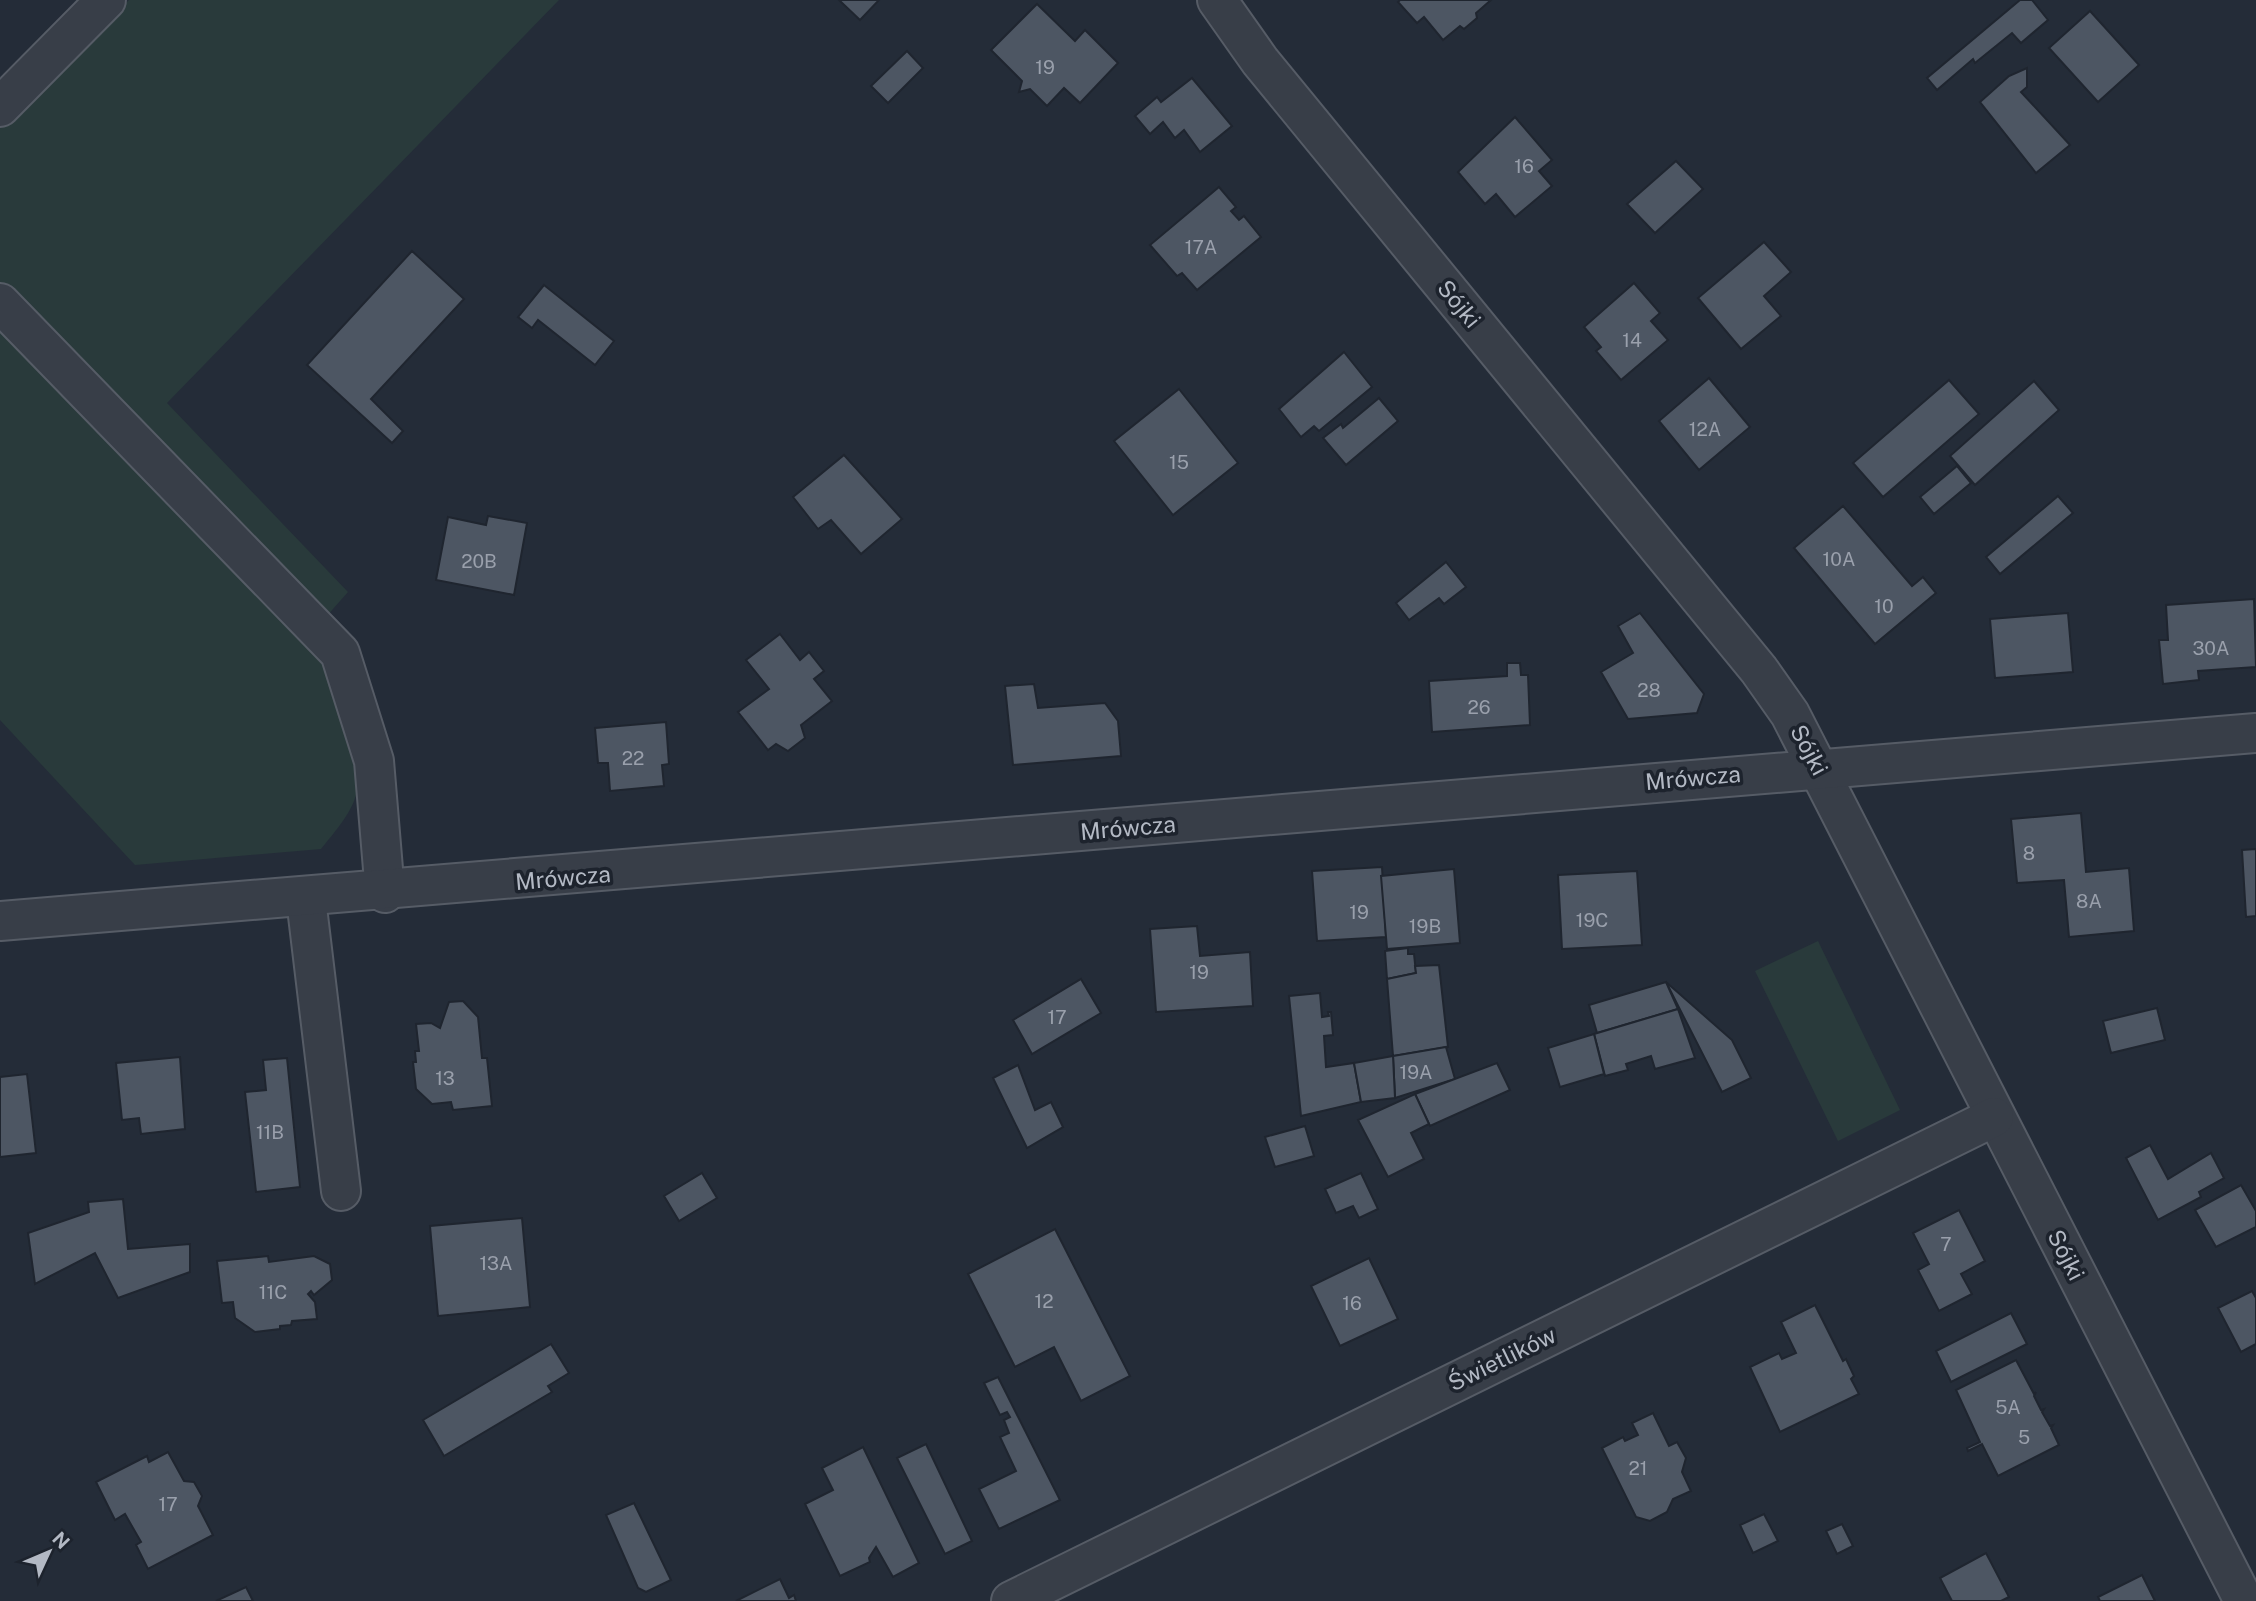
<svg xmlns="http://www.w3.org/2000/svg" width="2256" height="1601" viewBox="0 0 2256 1601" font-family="'Public Sans',sans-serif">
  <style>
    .green { fill: #293a3b }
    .building { fill: #4d5663; stroke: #1f252f; stroke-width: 2 }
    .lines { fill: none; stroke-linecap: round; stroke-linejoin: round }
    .minor-casing { stroke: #565c66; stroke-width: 42 }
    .minor { stroke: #383e48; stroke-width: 38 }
    .labels { text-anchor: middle; stroke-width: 7; stroke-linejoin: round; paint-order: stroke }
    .number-label { font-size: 19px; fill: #9aa0ac }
    .street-label { font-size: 23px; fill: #b3b9c4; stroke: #1d232d }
  </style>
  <rect width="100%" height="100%" fill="#242c38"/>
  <g class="green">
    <polygon points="129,0 559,0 167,403 348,592 325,618 0,285 0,127"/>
    <path d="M0 332 329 668C337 693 361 771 356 795 351 814 333 834 321 849L135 865 0 720Z"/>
    <polygon points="1818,941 1900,1110 1838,1141 1755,971"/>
  </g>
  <g class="building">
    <polygon points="839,0 879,0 860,20"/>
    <polygon points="1400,0 1491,0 1476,13 1477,18 1464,29 1460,26 1443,40 1424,17 1417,23 1398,2"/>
    <polygon points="2020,0 2032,0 2048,20 2021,43 2012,33 1975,63 1973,59 1937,90 1927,78"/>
    <polygon points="1037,4 1075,41 1085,30 1118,63 1080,103 1064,88 1047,106 1030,89 1019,92 1022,81 991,50"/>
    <polygon points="2090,11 2139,65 2098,102 2049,48"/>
    <polygon points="907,51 923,68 888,103 871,86"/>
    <polygon points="2027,68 2027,87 2021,92 2070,145 2036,173 1980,102 2009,76"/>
    <polygon points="1192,78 1232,126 1200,152 1184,130 1175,138 1163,122 1150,134 1135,116 1157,97 1161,102"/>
    <polygon points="1515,117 1552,160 1539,171 1552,186 1515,217 1496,194 1485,204 1458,172"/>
    <polygon points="1676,161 1703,189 1655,233 1627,204"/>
    <polygon points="1219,187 1236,207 1231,211 1239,220 1244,216 1261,237 1197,290 1182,273 1177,276 1150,245"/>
    <polygon points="1764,242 1791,272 1764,296 1781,316 1741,349 1698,298"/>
    <polygon points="412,251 464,299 371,399 403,431 392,443 307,365"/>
    <polygon points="1634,283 1660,313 1651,321 1668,340 1621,380 1596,351 1601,347 1584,327"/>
    <polygon points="544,285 614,341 595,365 538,320 532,328 518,317"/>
    <polygon points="1344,352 1372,387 1319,431 1314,426 1301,437 1279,409"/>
    <polygon points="1709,378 1750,427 1699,470 1659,421"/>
    <polygon points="1949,380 1979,414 1883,497 1853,463"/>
    <polygon points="2034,381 2059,410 1975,485 1950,456"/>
    <polygon points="1179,389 1238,463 1173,515 1114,441"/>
    <polygon points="1379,398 1398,421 1346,465 1323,438 1341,424 1343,428"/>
    <polygon points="844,455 902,519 861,554 831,520 818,529 793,497"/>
    <polygon points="1957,466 1971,483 1934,514 1920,497"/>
    <polygon points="2058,496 2073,513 2000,574 1986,557"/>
    <polygon points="1843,506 1912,586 1923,577 1936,593 1875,644 1794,548"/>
    <polygon points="488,516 527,523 514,595 436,580 448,517 486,525"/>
    <polygon points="1446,562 1466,587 1444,604 1439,598 1409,620 1396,603"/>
    <polygon points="2254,599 2256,667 2198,671 2199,680 2163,684 2159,640 2168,640 2166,605"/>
    <polygon points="1640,613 1704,694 1697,713 1628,719 1601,672 1633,653 1618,626"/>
    <polygon points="2068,613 2073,672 1995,678 1990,619"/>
    <polygon points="780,634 800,660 809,652 824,671 814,679 832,701 801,725 805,738 788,751 776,744 768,750 738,712 769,689 746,660"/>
    <polygon points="1507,663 1520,663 1521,675 1528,675 1530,725 1432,732 1429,681 1507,676"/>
    <polygon points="1034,684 1038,708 1105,703 1118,721 1121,756 1013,765 1005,686"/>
    <polygon points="666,722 669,764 662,765 664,786 610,791 608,763 598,763 595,728"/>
    <polygon points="2081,813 2086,872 2129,868 2134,931 2069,937 2064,880 2017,883 2011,819"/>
    <polygon points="2256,849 2256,916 2246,917 2242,850"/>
    <polygon points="1382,867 1386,937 1317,941 1312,871"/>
    <polygon points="1454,869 1460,943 1387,949 1381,876"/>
    <polygon points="1637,871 1642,945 1562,949 1558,875"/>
    <polygon points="1197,926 1200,956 1250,952 1253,1006 1156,1012 1150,929"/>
    <polygon points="1408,948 1408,954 1414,954 1416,973 1387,979 1385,951"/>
    <polygon points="1439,965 1448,1047 1393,1056 1387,979 1416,973 1415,966"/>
    <polygon points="1081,979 1101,1013 1032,1054 1013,1020"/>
    <polygon points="1666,982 1732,1040 1751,1078 1722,1092"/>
    <polygon points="1666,982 1678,1009 1597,1033 1589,1005"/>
    <polygon points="1320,993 1322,1017 1329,1016 1328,1012 1331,1012 1333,1035 1324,1036 1326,1067 1354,1063 1361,1102 1301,1116 1289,996"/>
    <polygon points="463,1001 478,1017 482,1058 487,1058 492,1106 453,1110 451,1102 432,1104 416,1089 413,1062 416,1062 415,1051 419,1051 416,1024 431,1023 440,1028 449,1002"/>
    <polygon points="2157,1008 2165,1040 2111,1053 2103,1021"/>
    <polygon points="1678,1009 1695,1058 1655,1069 1651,1056 1626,1064 1628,1070 1605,1076 1594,1034"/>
    <polygon points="1594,1034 1604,1074 1560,1087 1548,1048"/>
    <polygon points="1446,1047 1455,1079 1395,1098 1393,1056"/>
    <polygon points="1393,1056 1395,1098 1361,1102 1354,1063"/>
    <polygon points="180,1057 185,1129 141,1134 139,1118 122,1120 116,1063"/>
    <polygon points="287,1058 300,1187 256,1192 245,1092 266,1090 263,1060"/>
    <polygon points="1497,1063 1510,1090 1430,1126 1415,1094"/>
    <polygon points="1018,1065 1035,1110 1051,1102 1063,1127 1027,1148 993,1078"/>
    <polygon points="27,1074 36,1153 0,1157 0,1077"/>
    <polygon points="1415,1094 1429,1124 1411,1133 1424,1159 1388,1177 1358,1120"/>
    <polygon points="1305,1126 1314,1156 1275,1167 1265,1137"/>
    <polygon points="2150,1145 2168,1179 2211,1153 2224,1178 2199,1192 2201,1197 2158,1220 2126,1158"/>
    <polygon points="702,1173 717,1198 679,1221 664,1196"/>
    <polygon points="1361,1173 1378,1209 1359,1218 1353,1206 1336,1213 1325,1189"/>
    <polygon points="2241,1185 2256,1211 2256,1227 2216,1247 2195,1210"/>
    <polygon points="123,1199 128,1249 190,1244 190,1272 118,1298 95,1253 35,1284 28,1233 89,1212 88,1202"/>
    <polygon points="1959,1210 1985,1261 1961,1274 1972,1294 1939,1311 1918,1270 1929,1264 1913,1233"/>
    <polygon points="522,1218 530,1307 438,1316 430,1226"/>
    <polygon points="1055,1229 1130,1376 1081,1401 1054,1347 1015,1367 968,1274"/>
    <polygon points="268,1256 269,1262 314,1256 330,1264 332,1280 314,1295 311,1291 308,1294 315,1302 317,1319 292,1321 291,1325 280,1326 280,1329 255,1332 235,1318 233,1302 222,1303 217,1261"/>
    <polygon points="1369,1258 1398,1319 1340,1346 1311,1286"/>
    <polygon points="2252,1291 2256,1298 2256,1344 2241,1352 2218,1308"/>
    <polygon points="1815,1305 1843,1361 1846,1359 1854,1376 1851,1379 1859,1394 1780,1432 1750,1367 1779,1353 1782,1359 1796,1353 1781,1322"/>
    <polygon points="2011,1313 2027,1344 1951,1382 1936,1351"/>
    <polygon points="551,1344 569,1373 548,1386 552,1392 444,1456 423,1420"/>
    <polygon points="2016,1360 2034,1394 2036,1392 2034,1396 2041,1410 2044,1409 2042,1412 2050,1426 2053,1425 2051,1428 2059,1445 1998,1476 1982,1444 1968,1451 1967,1448 1980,1442 1956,1390"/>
    <polygon points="998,1377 1060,1500 999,1529 979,1489 1016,1471 1000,1437 1009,1433 1004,1420 1010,1417 1007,1412 1000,1415 984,1383"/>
    <polygon points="1653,1413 1669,1446 1677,1442 1686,1458 1682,1472 1691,1491 1673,1499 1667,1512 1650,1521 1636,1517 1602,1448 1623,1437 1625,1441 1638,1435 1632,1423"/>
    <polygon points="926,1444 972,1541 945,1554 897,1458"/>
    <polygon points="863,1447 919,1563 893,1577 876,1547 869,1558 870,1562 840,1576 805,1504 833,1490 822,1468"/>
    <polygon points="168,1452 184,1481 194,1482 202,1496 198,1506 213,1535 148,1569 136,1545 141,1542 125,1514 115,1520 96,1482 147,1456 149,1462"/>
    <polygon points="634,1503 671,1580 646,1592 638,1588 606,1515"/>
    <polygon points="1764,1514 1778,1541 1753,1553 1740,1525"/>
    <polygon points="1842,1524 1853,1546 1837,1554 1826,1531"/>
    <polygon points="1986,1553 2009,1597 2001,1601 1952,1601 1940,1578"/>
    <polygon points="2142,1575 2155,1601 2100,1601 2098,1597"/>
    <polygon points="780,1579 789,1598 794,1595 796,1601 736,1601"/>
    <polygon points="246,1587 253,1601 216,1601"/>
  </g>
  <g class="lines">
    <g class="minor-casing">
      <g id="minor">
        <polyline points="1217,0 1260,61 1759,670 1790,714 2244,1601"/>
        <polyline points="0,107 106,0"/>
        <polyline points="0,303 340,653 374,761 385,893"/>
        <polyline points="306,899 341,1191"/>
        <path d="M0 921C753 865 1504 791 2256 733"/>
        <polyline points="1011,1601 1994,1117"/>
      </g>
    </g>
    <use href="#minor" class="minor"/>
  </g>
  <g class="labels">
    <g class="number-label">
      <text x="1045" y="74">19</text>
      <text x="1524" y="173">16</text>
      <text x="1201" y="254">17A</text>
      <text x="1632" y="347">14</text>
      <text x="1705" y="436">12A</text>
      <text x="1179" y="469">15</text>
      <text x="1839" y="566">10A</text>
      <text x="479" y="568">20B</text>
      <text x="1884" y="613">10</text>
      <text x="2211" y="655">30A</text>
      <text x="1649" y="697">28</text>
      <text x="1479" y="714">26</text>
      <text x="633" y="765">22</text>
      <text x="2029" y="860">8</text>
      <text x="2089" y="908">8A</text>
      <text x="1359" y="919">19</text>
      <text x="1592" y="927">19C</text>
      <text x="1425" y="933">19B</text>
      <text x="1199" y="979">19</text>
      <text x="1057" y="1024">17</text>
      <text x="1416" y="1079">19A</text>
      <text x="445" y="1085">13</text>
      <text x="270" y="1139">11B</text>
      <text x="1946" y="1251">7</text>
      <text x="496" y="1270">13A</text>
      <text x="273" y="1299">11C</text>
      <text x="1044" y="1308">12</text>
      <text x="1352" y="1310">16</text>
      <text x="2008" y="1414">5A</text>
      <text x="2024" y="1444">5</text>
      <text x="1638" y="1475">21</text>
      <text x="168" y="1511">17</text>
    </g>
    <g class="street-label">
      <text transform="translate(1459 304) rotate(51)" y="8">Sójki</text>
      <text transform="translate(1809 750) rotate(62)" y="8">Sójki</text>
      <text transform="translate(1693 778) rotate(-5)" y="8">Mrówcza</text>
      <text transform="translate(1128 828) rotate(-5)" y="8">Mrówcza</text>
      <text transform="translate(563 878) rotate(-5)" y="8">Mrówcza</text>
      <text transform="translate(2066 1255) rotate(63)" y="8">Sójki</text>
      <text transform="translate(1502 1359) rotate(-26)" y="8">Świetlików</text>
    </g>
  </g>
  <g transform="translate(49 1552) rotate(46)" stroke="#1d232d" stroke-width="5" paint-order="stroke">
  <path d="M0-5L12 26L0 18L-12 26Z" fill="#b3b9c4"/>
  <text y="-10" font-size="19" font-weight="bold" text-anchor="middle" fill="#b3b9c4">N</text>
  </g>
</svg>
